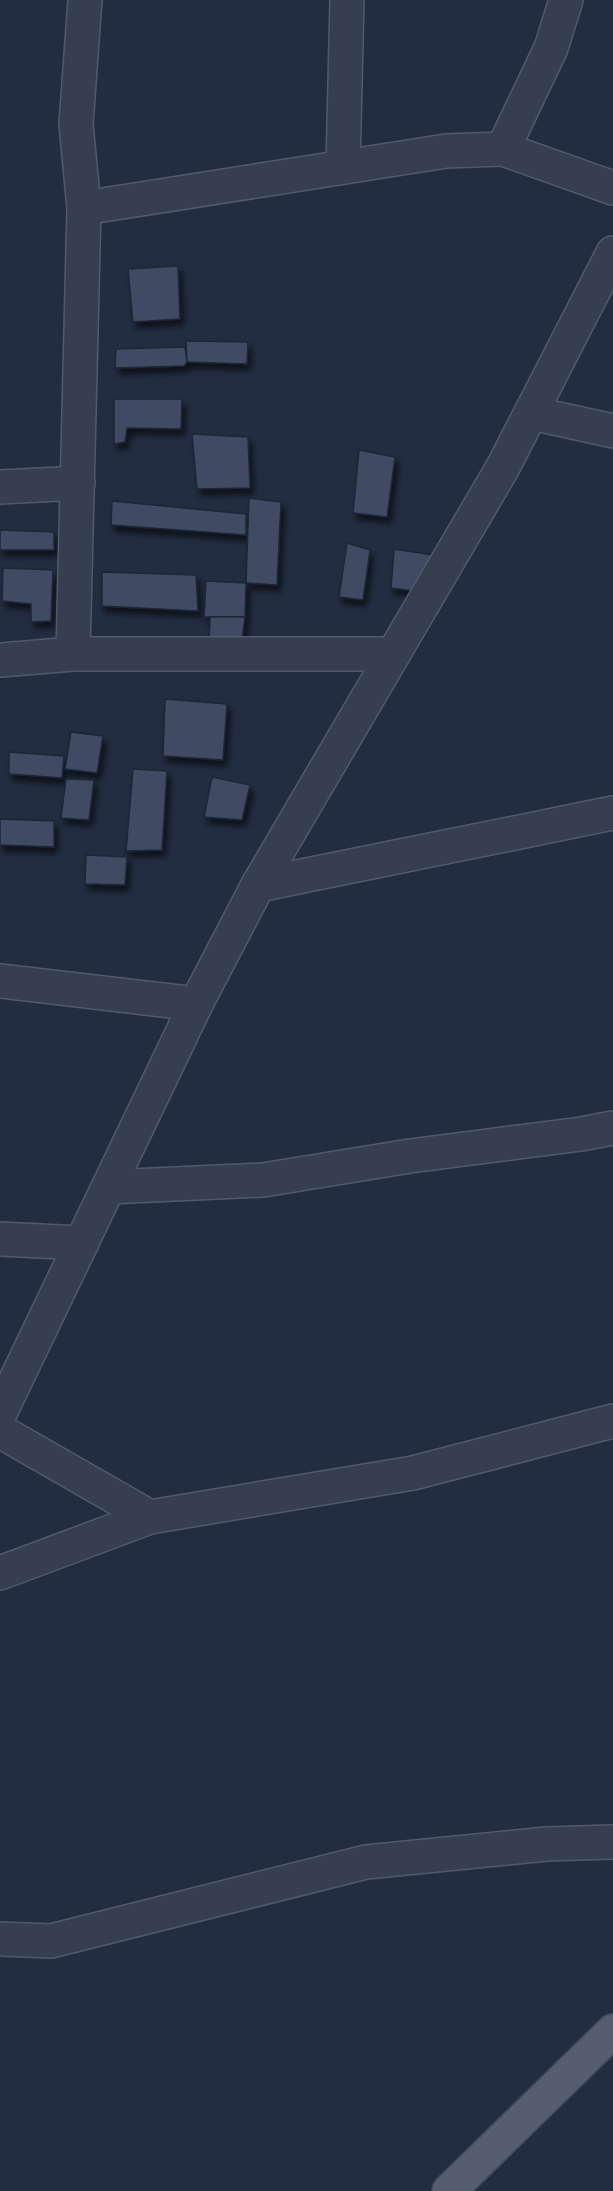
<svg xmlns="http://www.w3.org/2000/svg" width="613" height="2191" viewBox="0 0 613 2191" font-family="Inter,sans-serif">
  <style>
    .building { fill: #404c63; stroke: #1d2637; stroke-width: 1.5; filter: url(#shadow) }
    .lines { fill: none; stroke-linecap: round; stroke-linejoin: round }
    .minor-casing { stroke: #515a6b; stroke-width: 36 }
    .major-casing { stroke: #3f4859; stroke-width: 36 }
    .minor { stroke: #363f50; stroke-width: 33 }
    .major { stroke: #545e70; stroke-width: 33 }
  </style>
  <defs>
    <filter id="shadow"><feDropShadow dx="3.5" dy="6" stdDeviation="3" flood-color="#0009"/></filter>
  </defs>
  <rect width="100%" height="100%" fill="#222d41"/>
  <g class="building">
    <polygon points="178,266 180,319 133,322 128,269"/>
    <polygon points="186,341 248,342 247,364 187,362"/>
    <polygon points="185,347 187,362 184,366 115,368 116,349"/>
    <polygon points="114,399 182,399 181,429 127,428 125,442 114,444"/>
    <polygon points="192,434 248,437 250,488 197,489"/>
    <polygon points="359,450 395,457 387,517 353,513"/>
    <polygon points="249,498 281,502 277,585 246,583"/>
    <polygon points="112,501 246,514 246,535 111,525"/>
    <polygon points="0,530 54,532 54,550 0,550"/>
    <polygon points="347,543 370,550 363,600 339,597"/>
    <polygon points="394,549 433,555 429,593 391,588"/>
    <polygon points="3,568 53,570 51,621 31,622 31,604 2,601"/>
    <polygon points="102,572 196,575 198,611 102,606"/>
    <polygon points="206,581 246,583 245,617 204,617"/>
    <polygon points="210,617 245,617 241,647 209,645"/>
    <polygon points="165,699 227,704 223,760 163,756"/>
    <polygon points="71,732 103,736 97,773 65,769"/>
    <polygon points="9,752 64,756 62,778 9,774"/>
    <polygon points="133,769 167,771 162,850 126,851"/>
    <polygon points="212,777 250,785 242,820 204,817"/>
    <polygon points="66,779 94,780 89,820 61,818"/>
    <polygon points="0,819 54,821 54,847 0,845"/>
    <polygon points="86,855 127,857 125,885 85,884"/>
  </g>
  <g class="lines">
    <g class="minor-casing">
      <g id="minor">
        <polyline points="503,149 551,48 566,0"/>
        <polyline points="343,167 347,0"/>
        <polyline points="84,208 446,151 503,149 613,188"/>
        <polyline points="531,413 613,431"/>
        <polyline points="0,487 78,483"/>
        <polyline points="73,654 84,208 76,124 85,0"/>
        <polyline points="0,660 73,654 393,654"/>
        <polyline points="258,885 613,813"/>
        <polyline points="0,981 196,1004"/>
        <polyline points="109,1187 263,1180 410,1156 581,1134 613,1128"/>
        <polyline points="0,1239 82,1243"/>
        <polyline points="0,1413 196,1004 258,885 503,467 613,253"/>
        <polyline points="0,1431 150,1517"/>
        <polyline points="0,1573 150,1517 413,1473 613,1421"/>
        <polyline points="0,1939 51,1941 366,1862 546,1844 613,1842"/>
      </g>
    </g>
    <g class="major-casing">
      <polyline id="major" points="449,2191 613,2031"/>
    </g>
    <use href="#minor" class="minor"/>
    <use href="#major" class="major"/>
  </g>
</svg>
